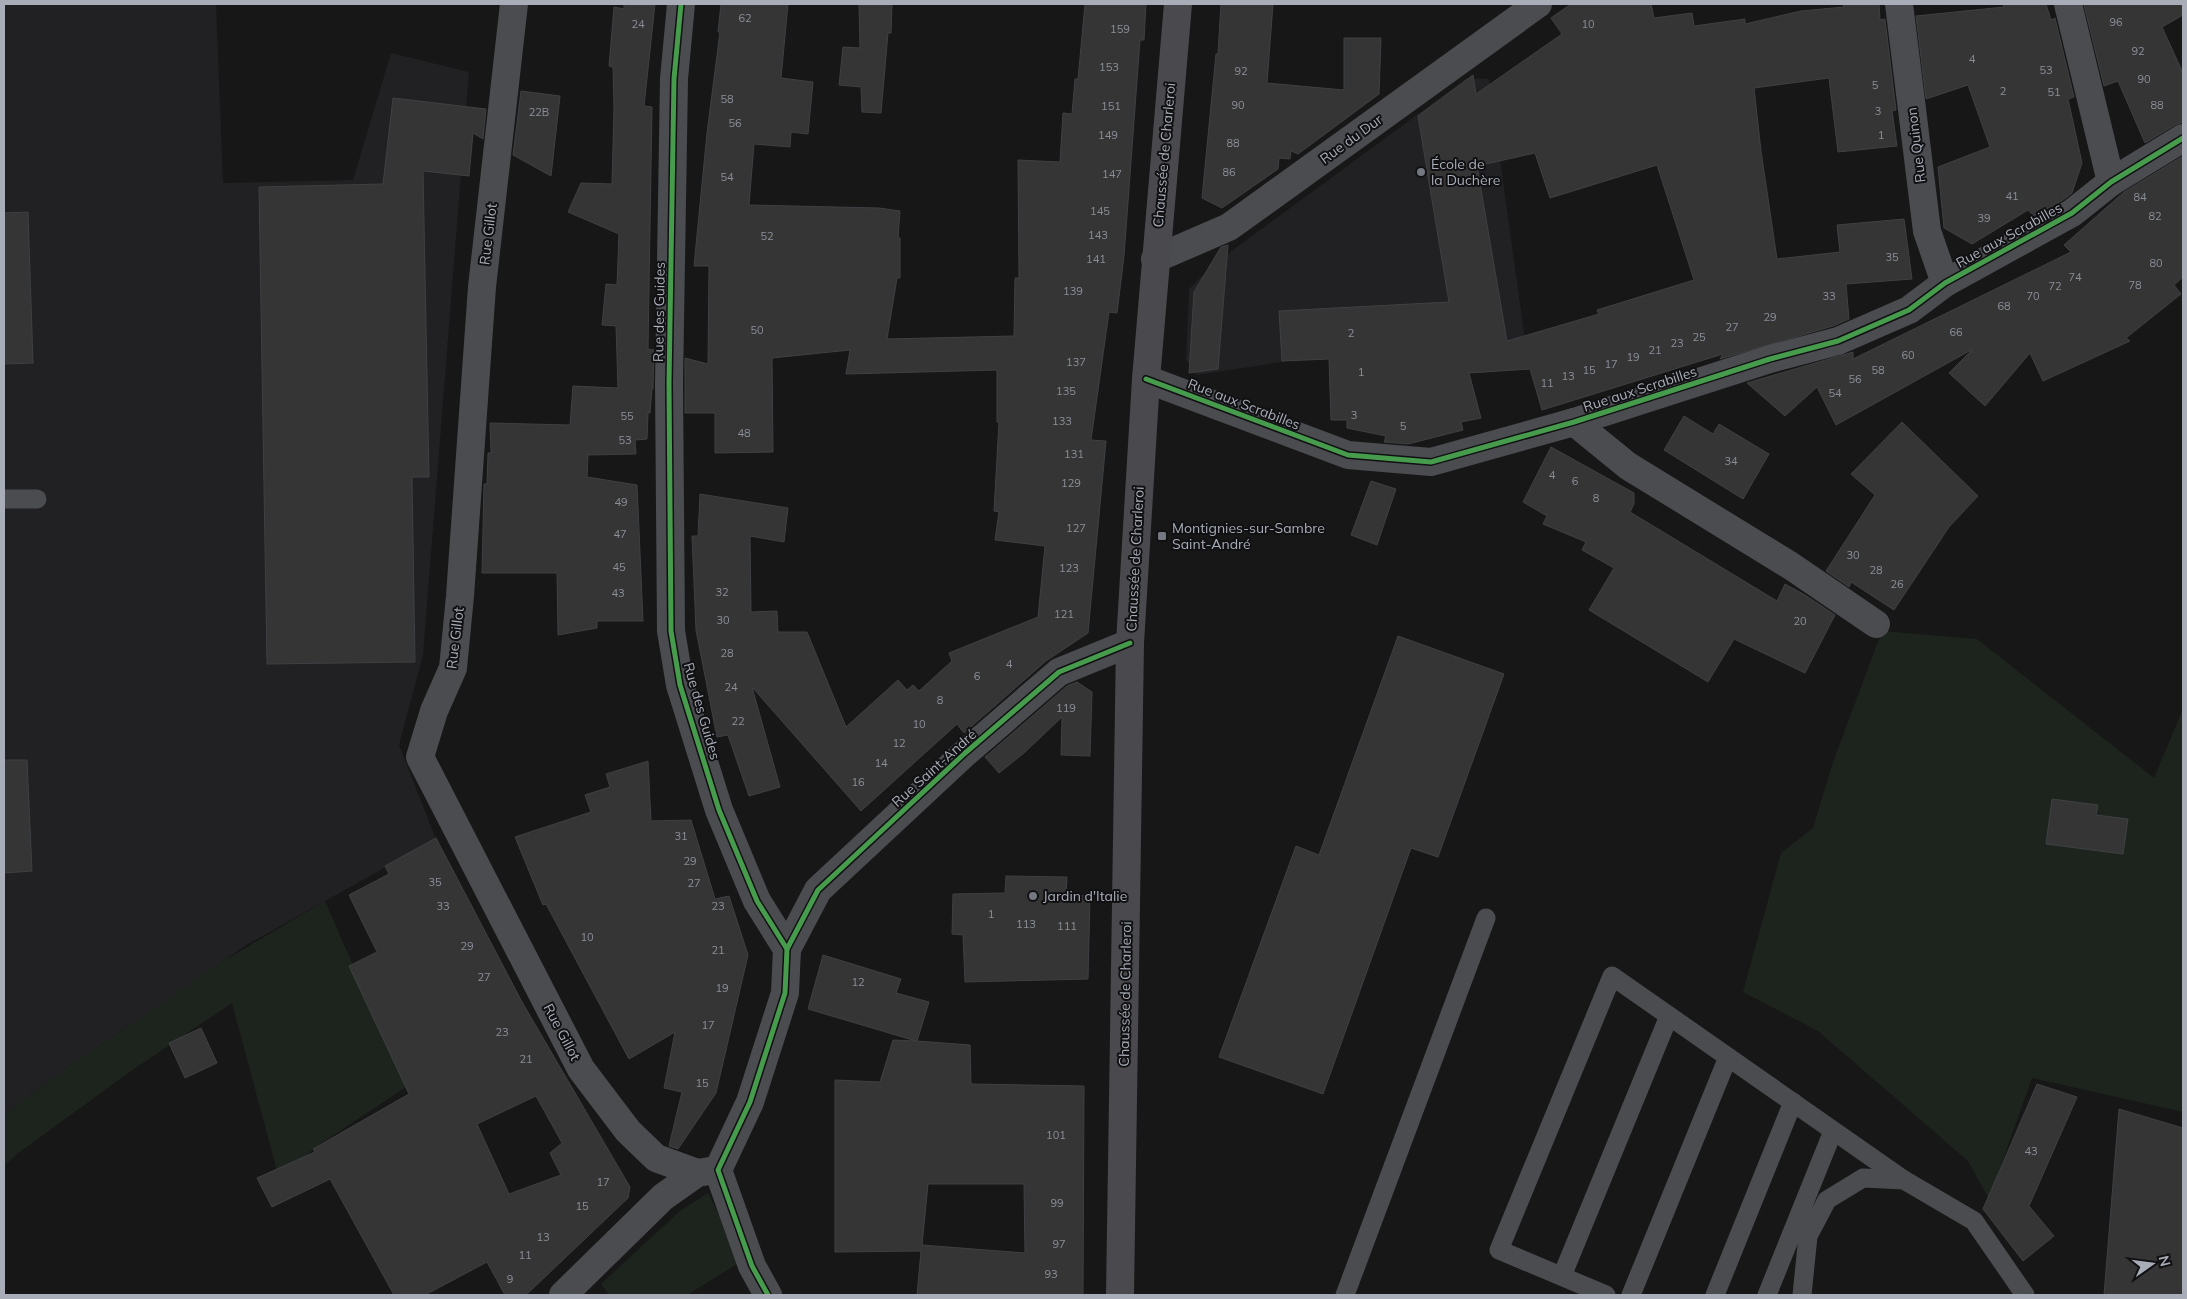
<svg xmlns="http://www.w3.org/2000/svg" width="2187" height="1299" viewBox="0 0 2187 1299" font-family="Mulish,sans-serif">
  <style>
    .built { fill: #212123 }
    .green { fill: #1d241e }
    .building { fill: #353536; stroke: #3f4043; fill-rule: evenodd }
    .lines { fill: none; stroke-linecap: round; stroke-linejoin: round }
    .lane { stroke: #4b4c50; stroke-width: 19 }
    .street { stroke: #4b4c50; stroke-width: 28 }
    .secondary { stroke: #4a4a4e; stroke-width: 28 }
    .cycleway-casing { stroke: #111113; stroke-width: 8 }
    .cycleway { stroke: #469c4c; stroke-width: 5 }
    .poi-dot { fill: #757880; stroke: #111113; stroke-width: 2 }
    .labels { text-anchor: middle; stroke-width: 4; stroke-linejoin: round; paint-order: stroke }
    .number-label { font-size: 11px; fill: #8b8f98 }
    .street-label { font-size: 14px; fill: #a8adb8; stroke: #111113 }
    .poi-label { font-size: 14px; fill: #a8adb8; stroke: #111113; text-anchor: start }
  </style>
  <rect width="100%" height="100%" fill="#171717"/>
  <g class="built">
    <polygon points="4,4 216,4 223,183 353,180 391,53 469,72 423,655 399,745 436,839 248,944 58,1074 4,1114"/>
    <polygon points="1467,78 1489,79 1525,340 1308,358 1197,375 1186,360 1189,289 1214,264"/>
  </g>
  <g class="green">
    <polygon points="1882,631 1977,639 2154,778 2183,709 2183,1112 2032,1078 1989,1199 1968,1161 1818,1031 1743,992 1781,853 1813,828 1832,765"/>
    <polygon points="325,901 406,1087 314,1148 281,1186 232,1003 131,1071 17,1154 4,1166 4,1114 58,1074 220,963"/>
    <polygon points="708,1193 742,1261 687,1295 609,1295 601,1284 680,1211"/>
  </g>
  <g class="building">
    <polygon points="624,4 655,4 644,106 652,107 648,349 654,350 653,389 652,389 650,413 648,413 647,439 635,440 636,454 588,455 587,477 637,485 643,621 597,621 597,628 558,635 557,573 482,573 484,484 487,484 488,453 491,453 490,423 570,425 573,386 618,388 616,326 602,325 606,284 617,285 619,234 568,212 581,183 612,184 614,108 613,67 609,66 614,7 624,9"/>
    <polygon points="721,4 788,4 781,78 813,82 808,134 791,132 790,147 754,144 749,205 879,208 900,211 898,238 900,238 900,278 897,278 887,339 1014,336 1015,278 1019,278 1018,160 1060,162 1063,113 1072,114 1075,79 1078,79 1085,4 1146,4 1144,40 1140,40 1124,256 1117,313 1109,312 1091,440 1106,441 1088,633 1046,661 964,733 957,724 861,811 752,687 780,787 749,796 728,735 717,737 696,630 692,536 698,536 700,494 788,508 784,542 750,536 751,612 777,611 778,632 807,632 846,727 898,680 907,690 913,685 919,691 952,661 949,653 1038,617 1045,546 995,540 999,512 994,511 999,422 997,422 997,370 846,374 850,350 772,358 773,452 715,453 715,413 685,413 685,358 708,364 709,266 694,266 707,133 720,32 718,32"/>
    <polygon points="859,4 892,4 891,33 888,33 881,113 862,112 861,87 839,85 843,47 860,48"/>
    <polygon points="1221,4 1273,4 1267,83 1344,90 1344,38 1381,38 1379,94 1298,154 1291,151 1290,159 1279,158 1278,169 1222,208 1202,198 1216,54 1218,54"/>
    <path d="M1571 4H1651L1654 18 1692 13 1694 26 1745 19V24L1801 11 1844 7 1843 4H1879L1880 20 1885 19 1896 110 1892 111 1897 146 1838 152 1829 78 1754 88 1761 151 1777 259 1840 252 1837 225 1904 219 1912 279 1846 284 1849 319 1833 326 1720 359 1723 354 1542 410 1530 369 1469 373 1481 418 1461 422 1463 430 1408 444 1384 442 1386 436 1347 428V420H1331L1329 359 1282 361 1279 311 1449 302 1418 116 1473 75 1476 94 1562 34 1551 18ZM1535 153 1550 198 1657 165 1694 280 1597 310 1599 314 1507 341 1477 166Z"/>
    <polygon points="2003,4 2046,4 2051,20 2055,18 2074,97 2068,99 2082,163 2072,193 2063,200 2034,216 2028,210 1972,244 1944,228 1938,167 1990,147 1968,85 1926,99 1916,16 2004,7"/>
    <polygon points="2087,4 2183,4 2183,15 2162,27 2183,73 2183,122 2175,125 2145,143 2118,81 2104,86 2084,5"/>
    <polygon points="521,91 560,96 551,176 513,155"/>
    <polygon points="393,98 486,109 483,139 473,133 469,176 423,171 429,477 412,477 415,662 267,664 259,187 383,184"/>
    <polygon points="2183,156 2183,277 2174,285 2181,294 2126,338 2130,341 2043,381 2030,353 1985,406 1949,373 1973,349 1836,425 1817,387 1785,416 1747,383 1853,352 1853,359 2071,252 2064,245 2124,192"/>
    <polygon points="28,212 33,363 4,364 4,213"/>
    <polygon points="1228,245 1218,369 1189,373 1194,292 1221,247"/>
    <polygon points="1684,416 1713,434 1719,424 1769,454 1743,499 1664,450"/>
    <polygon points="1902,422 1978,496 1949,527 1894,610 1851,582 1849,587 1826,571 1875,495 1851,474"/>
    <polygon points="1551,447 1634,493 1634,504 1630,512 1777,601 1785,584 1805,595 1835,615 1805,673 1734,639 1708,682 1589,610 1614,568 1582,550 1586,542 1543,524 1547,516 1523,502"/>
    <polygon points="1371,481 1396,489 1377,545 1351,535"/>
    <polygon points="1398,636 1504,674 1438,857 1411,848 1323,1094 1219,1057 1296,846 1319,855"/>
    <polygon points="1077,682 1092,692 1090,756 1061,755 1062,717 1024,753 999,773 985,757 1067,686"/>
    <polygon points="4,760 27,760 32,871 4,873"/>
    <polygon points="648,761 651,821 691,820 715,899 729,896 748,955 716,1093 678,1149 669,1146 682,1092 664,1088 675,1032 629,1059 546,904 543,905 515,837 591,812 585,795 610,787 606,774"/>
    <polygon points="2052,799 2098,805 2096,815 2128,819 2123,854 2046,844"/>
    <path d="M436 838 522 1002 630 1187 628 1198 526 1295H505L487 1262 425 1295H394L330 1179 272 1207 257 1178 315 1152 313 1149 409 1094 349 966 377 952 349 895 389 874 385 866ZM536 1096 562 1143 550 1153 561 1175 509 1194 477 1124Z"/>
    <polygon points="1006,876 1067,877 1066,895 1090,896 1088,979 965,982 963,935 952,934 953,894 1005,893"/>
    <path d="M823 955 901 979 896 993 929 1002 917 1041 970 1045 971 1084 1084 1086 1083 1295H917L921 1251 835 1252V1080L880 1082 893 1040 916 1041 808 1009ZM928 1184H1024L1025 1253 922 1245Z"/>
    <polygon points="201,1028 217,1063 185,1078 169,1043"/>
    <polygon points="2037,1084 2077,1097 2029,1206 2054,1236 2023,1261 1983,1209"/>
    <polygon points="2119,1109 2183,1128 2183,1295 2104,1295"/>
  </g>
  <g class="lines">
    <g class="lane">
      <polyline points="4,499 37,499"/>
      <polyline points="1562,1276 1669,1016"/>
      <polyline points="1345,1295 1486,918"/>
      <polyline points="1606,1295 1499,1250 1612,976 1904,1180"/>
      <polyline points="1631,1295 1728,1057"/>
      <polyline points="1715,1295 1793,1102"/>
      <polyline points="1767,1295 1833,1131"/>
      <polyline points="1802,1295 1808,1236 1827,1200 1863,1178 1904,1180 1974,1221 2025,1295"/>
    </g>
    <g class="street">
      <polyline points="514,4 482,287 460,596 453,668 434,711 420,757 581,1069 628,1131 656,1158 697,1173"/>
      <polyline points="681,4 674,79 669,383 671,631 680,685 719,810 757,901 787,949 785,993 750,1102 718,1170 752,1266 768,1295"/>
      <polyline points="1899,4 1927,231 1945,283"/>
      <polyline points="2068,4 2111,182"/>
      <polyline points="1155,259 1229,227 1538,4"/>
      <polyline points="1146,379 1348,455 1431,462 1574,422 1770,359 1838,341 1909,310 1945,283 2072,213 2111,182 2183,138"/>
      <polyline points="1574,422 1628,466 1791,566 1876,624"/>
      <polyline points="787,949 818,890 964,754 1059,672 1130,643"/>
      <polyline points="563,1295 663,1197 697,1173 710,1171"/>
    </g>
    <polyline class="secondary" points="1120,1295 1130,643 1146,379 1178,4"/>
    <g class="cycleway-casing">
      <g id="cycleway">
        <polyline points="681,4 674,79 669,383 671,631 680,685 719,810 757,901 787,949 785,993 750,1102 718,1170 752,1266 768,1295"/>
        <polyline points="1146,379 1348,455 1431,462 1574,422 1770,359 1838,341 1909,310 1945,283 2072,213 2111,182 2183,138"/>
        <polyline points="787,949 818,890 964,754 1059,672 1130,643"/>
      </g>
    </g>
    <use href="#cycleway" class="cycleway"/>
  </g>
  <g class="poi-dot">
    <circle cx="1421" cy="172" r="5"/>
    <rect x="1157" y="531" width="10" height="10" rx="2.5"/>
    <circle cx="1033" cy="896" r="5"/>
  </g>
  <g class="labels">
    <g class="number-label">
      <text x="745" y="22">62</text>
      <text x="2116" y="26">96</text>
      <text x="638" y="28">24</text>
      <text x="1588" y="28">10</text>
      <text x="1120" y="33">159</text>
      <text x="2138" y="55">92</text>
      <text x="1972" y="63">4</text>
      <text x="1109" y="71">153</text>
      <text x="2046" y="74">53</text>
      <text x="1241" y="75">92</text>
      <text x="2144" y="83">90</text>
      <text x="1875" y="89">5</text>
      <text x="2003" y="95">2</text>
      <text x="2054" y="96">51</text>
      <text x="727" y="103">58</text>
      <text x="1238" y="109">90</text>
      <text x="2157" y="109">88</text>
      <text x="1111" y="110">151</text>
      <text x="1878" y="115">3</text>
      <text x="539" y="116">22B</text>
      <text x="735" y="127">56</text>
      <text x="1108" y="139">149</text>
      <text x="1881" y="139">1</text>
      <text x="1233" y="147">88</text>
      <text x="1229" y="176">86</text>
      <text x="1112" y="178">147</text>
      <text x="727" y="181">54</text>
      <text x="2012" y="200">41</text>
      <text x="2140" y="201">84</text>
      <text x="1100" y="215">145</text>
      <text x="2155" y="220">82</text>
      <text x="1984" y="222">39</text>
      <text x="1098" y="239">143</text>
      <text x="767" y="240">52</text>
      <text x="1892" y="261">35</text>
      <text x="1096" y="263">141</text>
      <text x="2156" y="267">80</text>
      <text x="2075" y="281">74</text>
      <text x="2135" y="289">78</text>
      <text x="2055" y="290">72</text>
      <text x="1073" y="295">139</text>
      <text x="1829" y="300">33</text>
      <text x="2033" y="300">70</text>
      <text x="2004" y="310">68</text>
      <text x="1770" y="321">29</text>
      <text x="1732" y="331">27</text>
      <text x="757" y="334">50</text>
      <text x="1956" y="336">66</text>
      <text x="1351" y="337">2</text>
      <text x="1699" y="341">25</text>
      <text x="1677" y="347">23</text>
      <text x="1655" y="354">21</text>
      <text x="1908" y="359">60</text>
      <text x="1633" y="361">19</text>
      <text x="1076" y="366">137</text>
      <text x="1611" y="368">17</text>
      <text x="1589" y="374">15</text>
      <text x="1878" y="374">58</text>
      <text x="1361" y="376">1</text>
      <text x="1568" y="380">13</text>
      <text x="1855" y="383">56</text>
      <text x="1547" y="387">11</text>
      <text x="1066" y="395">135</text>
      <text x="1835" y="397">54</text>
      <text x="1354" y="419">3</text>
      <text x="627" y="420">55</text>
      <text x="1062" y="425">133</text>
      <text x="1403" y="430">5</text>
      <text x="744" y="437">48</text>
      <text x="625" y="444">53</text>
      <text x="1074" y="458">131</text>
      <text x="1731" y="465">34</text>
      <text x="1552" y="479">4</text>
      <text x="1575" y="485">6</text>
      <text x="1071" y="487">129</text>
      <text x="1596" y="502">8</text>
      <text x="621" y="506">49</text>
      <text x="1076" y="532">127</text>
      <text x="620" y="538">47</text>
      <text x="1853" y="559">30</text>
      <text x="619" y="571">45</text>
      <text x="1069" y="572">123</text>
      <text x="1876" y="574">28</text>
      <text x="1897" y="588">26</text>
      <text x="722" y="596">32</text>
      <text x="618" y="597">43</text>
      <text x="1064" y="618">121</text>
      <text x="723" y="624">30</text>
      <text x="1800" y="625">20</text>
      <text x="727" y="657">28</text>
      <text x="1009" y="668">4</text>
      <text x="977" y="680">6</text>
      <text x="731" y="691">24</text>
      <text x="940" y="704">8</text>
      <text x="1066" y="712">119</text>
      <text x="738" y="725">22</text>
      <text x="919" y="728">10</text>
      <text x="899" y="747">12</text>
      <text x="881" y="767">14</text>
      <text x="858" y="786">16</text>
      <text x="681" y="840">31</text>
      <text x="690" y="865">29</text>
      <text x="435" y="886">35</text>
      <text x="694" y="887">27</text>
      <text x="443" y="910">33</text>
      <text x="718" y="910">23</text>
      <text x="991" y="918">1</text>
      <text x="1026" y="928">113</text>
      <text x="1067" y="930">111</text>
      <text x="587" y="941">10</text>
      <text x="467" y="950">29</text>
      <text x="718" y="954">21</text>
      <text x="484" y="981">27</text>
      <text x="858" y="986">12</text>
      <text x="722" y="992">19</text>
      <text x="708" y="1029">17</text>
      <text x="502" y="1036">23</text>
      <text x="526" y="1063">21</text>
      <text x="702" y="1087">15</text>
      <text x="1056" y="1139">101</text>
      <text x="2031" y="1155">43</text>
      <text x="603" y="1186">17</text>
      <text x="1057" y="1207">99</text>
      <text x="582" y="1210">15</text>
      <text x="543" y="1241">13</text>
      <text x="1059" y="1248">97</text>
      <text x="525" y="1259">11</text>
      <text x="1051" y="1278">93</text>
      <text x="510" y="1283">9</text>
    </g>
    <g class="street-label">
      <text transform="translate(1351 139) rotate(-36)" y="5">Rue du Dur</text>
      <text transform="translate(1916 145) rotate(-97)" y="5">Rue Quinon</text>
      <text transform="translate(1164 155) rotate(-85)" y="5">Chaussée de Charleroi</text>
      <text transform="translate(488 234) rotate(-83)" y="5">Rue Gillot</text>
      <text transform="translate(2009 235) rotate(-29)" y="5">Rue aux Scrabilles</text>
      <text transform="translate(659 312) rotate(-89)" y="5">Rue des Guides</text>
      <text transform="translate(1640 389) rotate(-18)" y="5">Rue aux Scrabilles</text>
      <text transform="translate(1244 404) rotate(21)" y="5">Rue aux Scrabilles</text>
      <text transform="translate(1135 559) rotate(-87)" y="5">Chaussée de Charleroi</text>
      <text transform="translate(455 638) rotate(-83)" y="5">Rue Gillot</text>
      <text transform="translate(702 711) rotate(74)" y="5">Rue des Guides</text>
      <text transform="translate(934 768) rotate(-42)" y="5">Rue Saint-André</text>
      <text transform="translate(1125 994) rotate(-89)" y="5">Chaussée de Charleroi</text>
      <text transform="translate(562 1032) rotate(62)" y="5">Rue Gillot</text>
    </g>
    <g class="poi-label">
      <text x="1431" y="169">École de<tspan x="1431" dy="16">la Duchère</tspan></text>
      <text x="1172" y="533">Montignies-sur-Sambre<tspan x="1172" dy="16">Saint-André</tspan></text>
      <text x="1043" y="901">Jardin d'Italie</text>
    </g>
  </g>
  <rect width="2187" height="1299" fill="none" stroke="#a8adb8" stroke-width="10"/>
  <g transform="translate(2152 1264) rotate(76)" stroke="#111113" stroke-width="4" paint-order="stroke">
  <path d="M0-4L9 19L0 12L-9 19Z" fill="#a8adb8"/>
  <text y="-8" font-size="14" font-weight="bold" text-anchor="middle" fill="#a8adb8">N</text>
  </g>
</svg>
